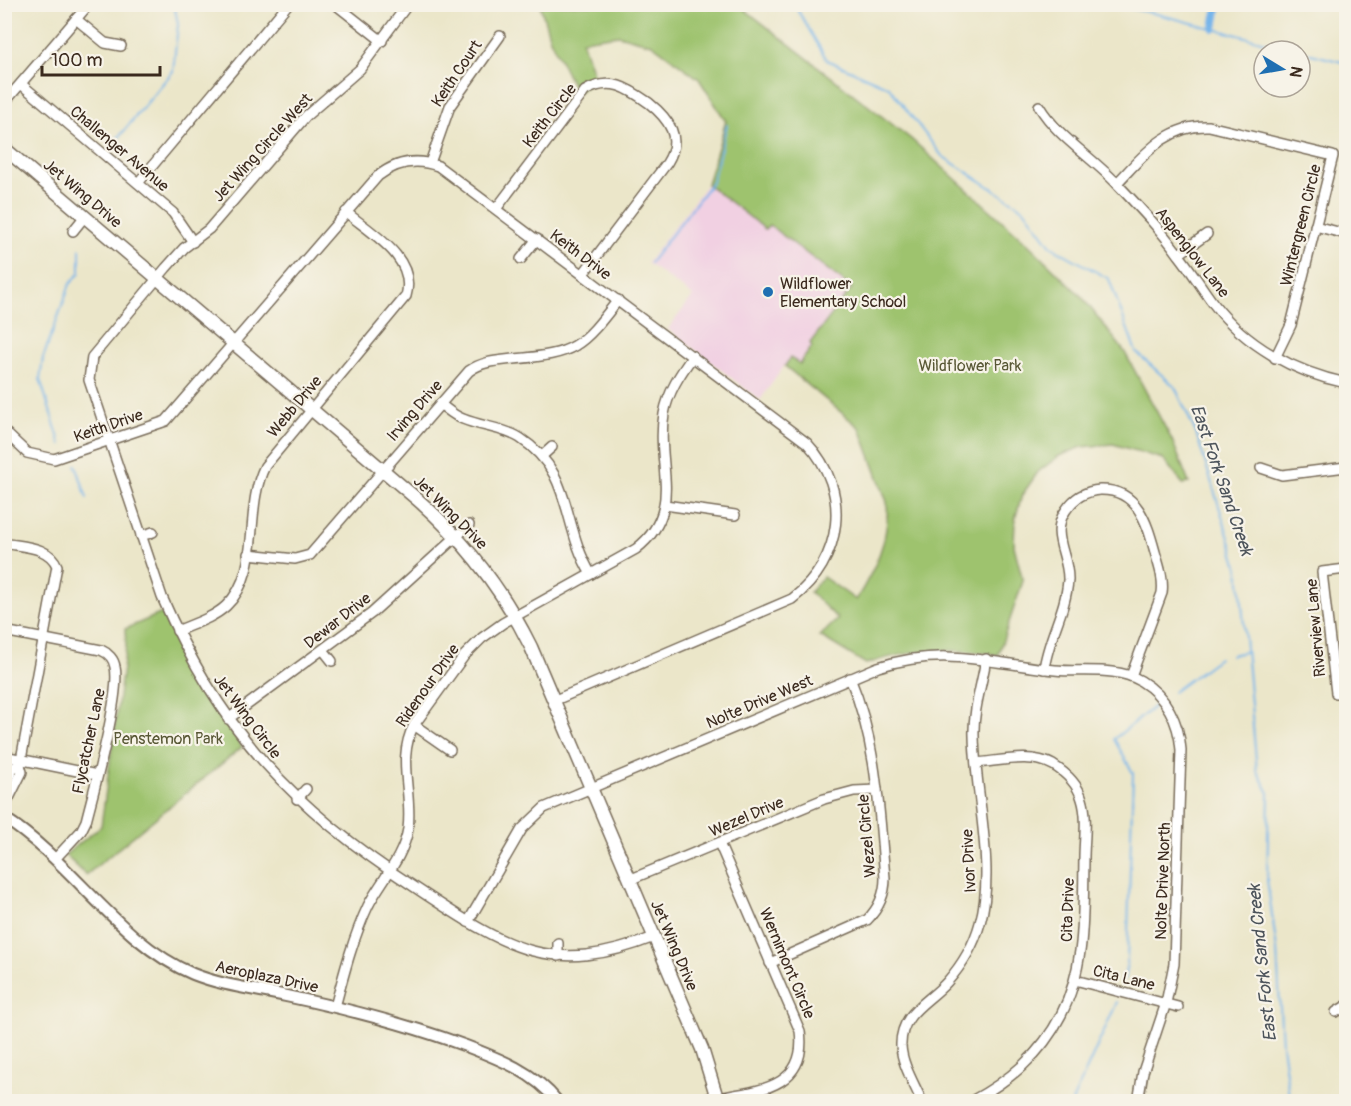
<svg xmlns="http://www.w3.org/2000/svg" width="1351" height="1106" viewBox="0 0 1351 1106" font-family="Pangolin,sans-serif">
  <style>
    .built { fill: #f1d0e2 }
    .green { fill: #9ec36e; stroke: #6c7646; stroke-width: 1.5 }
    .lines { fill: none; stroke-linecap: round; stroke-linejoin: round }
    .stream { stroke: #77b5ea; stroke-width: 2 }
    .canal { stroke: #77b5ea; stroke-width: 8 }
    .minor-casing { stroke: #796c5a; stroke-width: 12 }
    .tertiary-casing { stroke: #796c5a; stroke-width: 14 }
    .secondary-casing { stroke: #796c5a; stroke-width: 15 }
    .minor { stroke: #fff; stroke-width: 9 }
    .tertiary { stroke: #fff; stroke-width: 10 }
    .secondary { stroke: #fff; stroke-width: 12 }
    .poi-dot { fill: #1f6fb2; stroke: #f7f3e8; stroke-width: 2 }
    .labels { text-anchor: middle; stroke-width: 4.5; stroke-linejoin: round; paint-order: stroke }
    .street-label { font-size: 16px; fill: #3b2a1e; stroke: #f7f3e8 }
    .poi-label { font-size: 16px; fill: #3b2a1e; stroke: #f7f3e8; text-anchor: start }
    .park-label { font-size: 16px; fill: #595836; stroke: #f7f3e8 }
    .water-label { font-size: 18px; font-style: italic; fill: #4d545b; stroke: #f7f3e8 }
  </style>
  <rect width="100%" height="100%" fill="#f7f3e8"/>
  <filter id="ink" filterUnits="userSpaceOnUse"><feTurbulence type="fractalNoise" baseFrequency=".0167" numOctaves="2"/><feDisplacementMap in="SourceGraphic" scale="12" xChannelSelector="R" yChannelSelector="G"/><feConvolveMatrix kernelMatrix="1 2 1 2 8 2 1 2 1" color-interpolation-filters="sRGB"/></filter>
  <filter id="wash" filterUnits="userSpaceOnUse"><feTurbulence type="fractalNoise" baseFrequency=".008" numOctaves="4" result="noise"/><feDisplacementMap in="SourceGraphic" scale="24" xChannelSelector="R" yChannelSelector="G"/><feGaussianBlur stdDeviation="1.35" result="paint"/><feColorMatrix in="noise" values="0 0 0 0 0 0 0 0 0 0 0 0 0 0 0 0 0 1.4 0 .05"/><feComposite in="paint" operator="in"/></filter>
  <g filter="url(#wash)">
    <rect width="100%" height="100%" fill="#ebe6c9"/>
    <polygon class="built" points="707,184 765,229 768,225 852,288 811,342 812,345 799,364 790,358 760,400 668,329 693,296 647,263"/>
    <g class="green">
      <path d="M540 5H739L911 139 1028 244 1082 297 1124 351 1172 440 1189 483 1183 484 1163 459 1113 444 1082 447 1059 456 1038 472 1022 495 1015 519 1014 546 1023 581 998 655C951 647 911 649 866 664L820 636 838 619 810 592 823 577 856 600C875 569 890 539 887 502L860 428 785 366 790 358 800 364 812 346 810 343 852 288 769 225 765 229 707 184 726 121 699 79 652 44 618 35 582 40 595 80 576 93 550 39Z"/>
      <polygon points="162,613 199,685 242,747 86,875 65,855 101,826 126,646 125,629"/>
    </g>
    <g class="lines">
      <g class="stream">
        <polyline points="794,4 827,60 889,87 942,156 1024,209 1052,247 1109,279 1136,352 1175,387 1196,433 1239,570 1257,771 1269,793 1267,880 1277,950 1282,1045 1290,1102"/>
        <polyline points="1110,4 1161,15 1346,63"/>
        <polyline points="113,144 173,71 178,24 174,4"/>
        <polyline points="650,263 712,182 727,125"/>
        <polyline points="61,445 40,379 43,358 70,284 80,273 80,249"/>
        <polyline points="76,465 87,498"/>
        <polyline points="1231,655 1245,652"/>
        <polyline points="1173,692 1219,658"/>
        <polyline points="1124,980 1127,963 1133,773 1114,739 1156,705"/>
        <polyline points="1072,1102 1117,1002"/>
      </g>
      <polyline class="canal" points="1214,28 1218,4"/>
    </g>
  </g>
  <g filter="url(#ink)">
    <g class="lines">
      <g class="minor-casing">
        <g id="minor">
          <polyline points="335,4 382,41"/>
          <path d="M408 4 360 69 306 116 209 229 184 248 166 268 92 357 89 380 162 597C220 731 294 809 416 888 503 945 548 979 654 937"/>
          <polyline points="76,19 105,43 121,46"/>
          <polyline points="21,84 173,213 193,242"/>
          <polyline points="4,103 89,4"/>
          <path d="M1039 106C1058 138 1094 158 1119 186 1140 208 1161 230 1179 255 1191 270 1201 287 1213 303 1246 346 1294 372 1346 383"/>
          <polyline points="430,163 450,106 500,36"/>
          <polyline points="138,183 288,4"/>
          <path d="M1117 183C1143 156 1167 124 1209 126L1333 156 1291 325 1275 358"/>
          <path d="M496 209 585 91C610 76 628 88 649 103 669 119 683 138 667 163L583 274"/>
          <polyline points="1315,226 1346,234"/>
          <polyline points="73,231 85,216"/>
          <polyline points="1179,254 1207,234"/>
          <polyline points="521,259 537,239"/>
          <path d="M440 404C447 409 454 416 463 419 482 427 502 427 520 438 574 473 561 525 591 574"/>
          <path d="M4 431 27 453 54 459 166 421 378 176C396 162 416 158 438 166L807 443C852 491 843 560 792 599L553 701"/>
          <polyline points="542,456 552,447"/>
          <polyline points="1261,468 1282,475 1346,467"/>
          <polyline points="665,505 735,515"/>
          <polyline points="141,536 153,532"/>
          <path d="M4 543C23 547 49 546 57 566L20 765"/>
          <path d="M248 554 295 559 310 555 469 371C483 361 497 361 514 359 575 354 581 348 618 300"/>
          <polyline points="1346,569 1322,572 1336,693 1346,692"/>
          <path d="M4 631 101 650C108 653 114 659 115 667 121 694 94 789 86 821L81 831 55 859"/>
          <path d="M177 631C193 624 213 618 226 606 263 571 243 509 265 466L406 296C417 258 371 233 346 212"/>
          <polyline points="324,651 332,661"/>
          <path d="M1044 669C1048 638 1066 611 1068 580 1069 555 1049 534 1066 510 1074 498 1086 491 1100 490 1138 489 1147 523 1155 552 1159 566 1164 579 1162 593L1131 676"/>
          <polyline points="228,719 372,613 469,525"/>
          <polyline points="414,725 450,750"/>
          <polyline points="4,756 97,775"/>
          <polyline points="4,787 13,768 20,765 22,772 4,808"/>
          <polyline points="297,799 306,789"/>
          <polyline points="629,880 824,799 854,791 877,790"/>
          <path d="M468 922 522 829 544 808 878 667C947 646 988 663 1055 670 1084 673 1115 666 1141 681 1166 696 1179 722 1181 750L1174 964 1166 1003 1143 1072 1138 1102"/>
          <polyline points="558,956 558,943"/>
          <path d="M770 963 867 920C879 908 885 895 885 878 879 810 877 742 850 678"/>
          <polyline points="1075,980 1178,1007"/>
          <path d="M335 1007C344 973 353 938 368 906 381 880 403 859 408 829 413 793 396 759 414 725L464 656 482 638 503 623 636 549C686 510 655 465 664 414 668 392 680 374 693 356"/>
          <polyline points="1336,1012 1346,1006"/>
          <path d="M717 1102V1098C758 1091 808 1088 800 1031L719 843"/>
          <path d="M922 1102C915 1085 902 1065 901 1046 900 1013 928 1003 947 982 962 965 974 945 980 923 996 869 975 793 974 736 973 710 982 684 986 659"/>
          <path d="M970 1102C1009 1081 1041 1055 1061 1015 1086 967 1083 911 1084 858 1084 839 1088 818 1082 799 1078 785 1066 773 1053 765 1031 753 1001 761 976 763"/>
        </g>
      </g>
      <g class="tertiary-casing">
        <path id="tertiary" d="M4 818C72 861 119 943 193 974 223 986 255 989 286 996 348 1009 407 1024 466 1046 500 1059 534 1072 558 1102"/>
      </g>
      <g class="secondary-casing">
        <path id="secondary" d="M4 148 418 500C466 542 503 590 531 647L702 1049 717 1098 699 1102"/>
      </g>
      <use href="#minor" class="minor"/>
      <use href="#tertiary" class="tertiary"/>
      <use href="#secondary" class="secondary"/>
    </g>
  </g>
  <circle class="poi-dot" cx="768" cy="292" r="6"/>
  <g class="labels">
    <g class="street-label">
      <text transform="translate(456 73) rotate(-56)" y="6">Keith Court</text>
      <text transform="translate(549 115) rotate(-52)" y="6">Keith Circle</text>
      <text transform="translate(262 147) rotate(-48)" y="6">Jet Wing Circle West</text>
      <text transform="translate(120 148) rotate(40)" y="6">Challenger Avenue</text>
      <text transform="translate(83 193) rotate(40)" y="6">Jet Wing Drive</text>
      <text transform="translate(1300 225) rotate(-76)" y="6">Wintergreen Circle</text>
      <text transform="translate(1193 252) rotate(52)" y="6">Aspenglow Lane</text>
      <text transform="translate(581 254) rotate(37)" y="6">Keith Drive</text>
      <text transform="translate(294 406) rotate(-50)" y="6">Webb Drive</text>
      <text transform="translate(414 410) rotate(-49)" y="6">Irving Drive</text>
      <text transform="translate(108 425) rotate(-19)" y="6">Keith Drive</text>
      <text transform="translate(451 512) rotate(45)" y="6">Jet Wing Drive</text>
      <text transform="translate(337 620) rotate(-38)" y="6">Dewar Drive</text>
      <text transform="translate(1315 628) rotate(-95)" y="6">Riverview Lane</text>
      <text transform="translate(427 685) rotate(-55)" y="6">Ridenour Drive</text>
      <text transform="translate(759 701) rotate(-23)" y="6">Nolte Drive West</text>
      <text transform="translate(248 716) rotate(53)" y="6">Jet Wing Circle</text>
      <text transform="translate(88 741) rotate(-78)" y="6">Flycatcher Lane</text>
      <text transform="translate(746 816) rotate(-23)" y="6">Wezel Drive</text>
      <text transform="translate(866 836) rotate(-95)" y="6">Wezel Circle</text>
      <text transform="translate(968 861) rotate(-93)" y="6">Ivor Drive</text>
      <text transform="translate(1162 881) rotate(-88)" y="6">Nolte Drive North</text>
      <text transform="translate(1067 910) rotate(-88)" y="6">Cita Drive</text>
      <text transform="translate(675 945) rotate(67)" y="6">Jet Wing Drive</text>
      <text transform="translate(788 963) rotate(67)" y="6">Wernimont Circle</text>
      <text transform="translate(267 976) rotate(12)" y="6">Aeroplaza Drive</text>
      <text transform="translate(1124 977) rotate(14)" y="6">Cita Lane</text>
    </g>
    <g class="poi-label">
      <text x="780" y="289">Wildflower<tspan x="780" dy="18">Elementary School</tspan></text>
    </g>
    <g class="park-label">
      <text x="970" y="371">Wildflower Park</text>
      <text x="168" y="744">Penstemon Park</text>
    </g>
    <g class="water-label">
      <text transform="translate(1222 480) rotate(71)" y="6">East Fork Sand Creek</text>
      <text transform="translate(1262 963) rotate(-96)" y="6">East Fork Sand Creek</text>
    </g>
  </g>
  <rect width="1351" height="1106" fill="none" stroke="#f7f3e8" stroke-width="24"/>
  <g transform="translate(1282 69) rotate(101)"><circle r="28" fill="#f7f3e8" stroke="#aca397" stroke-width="1.5"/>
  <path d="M0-4.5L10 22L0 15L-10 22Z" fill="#1f6fb2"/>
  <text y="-9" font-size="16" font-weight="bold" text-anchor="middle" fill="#3b2a1e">N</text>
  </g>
  <path d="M42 66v9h118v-9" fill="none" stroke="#3b2a1e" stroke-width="3"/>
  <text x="51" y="66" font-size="18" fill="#3b2a1e" stroke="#f7f3e8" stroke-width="4.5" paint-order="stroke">100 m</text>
</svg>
